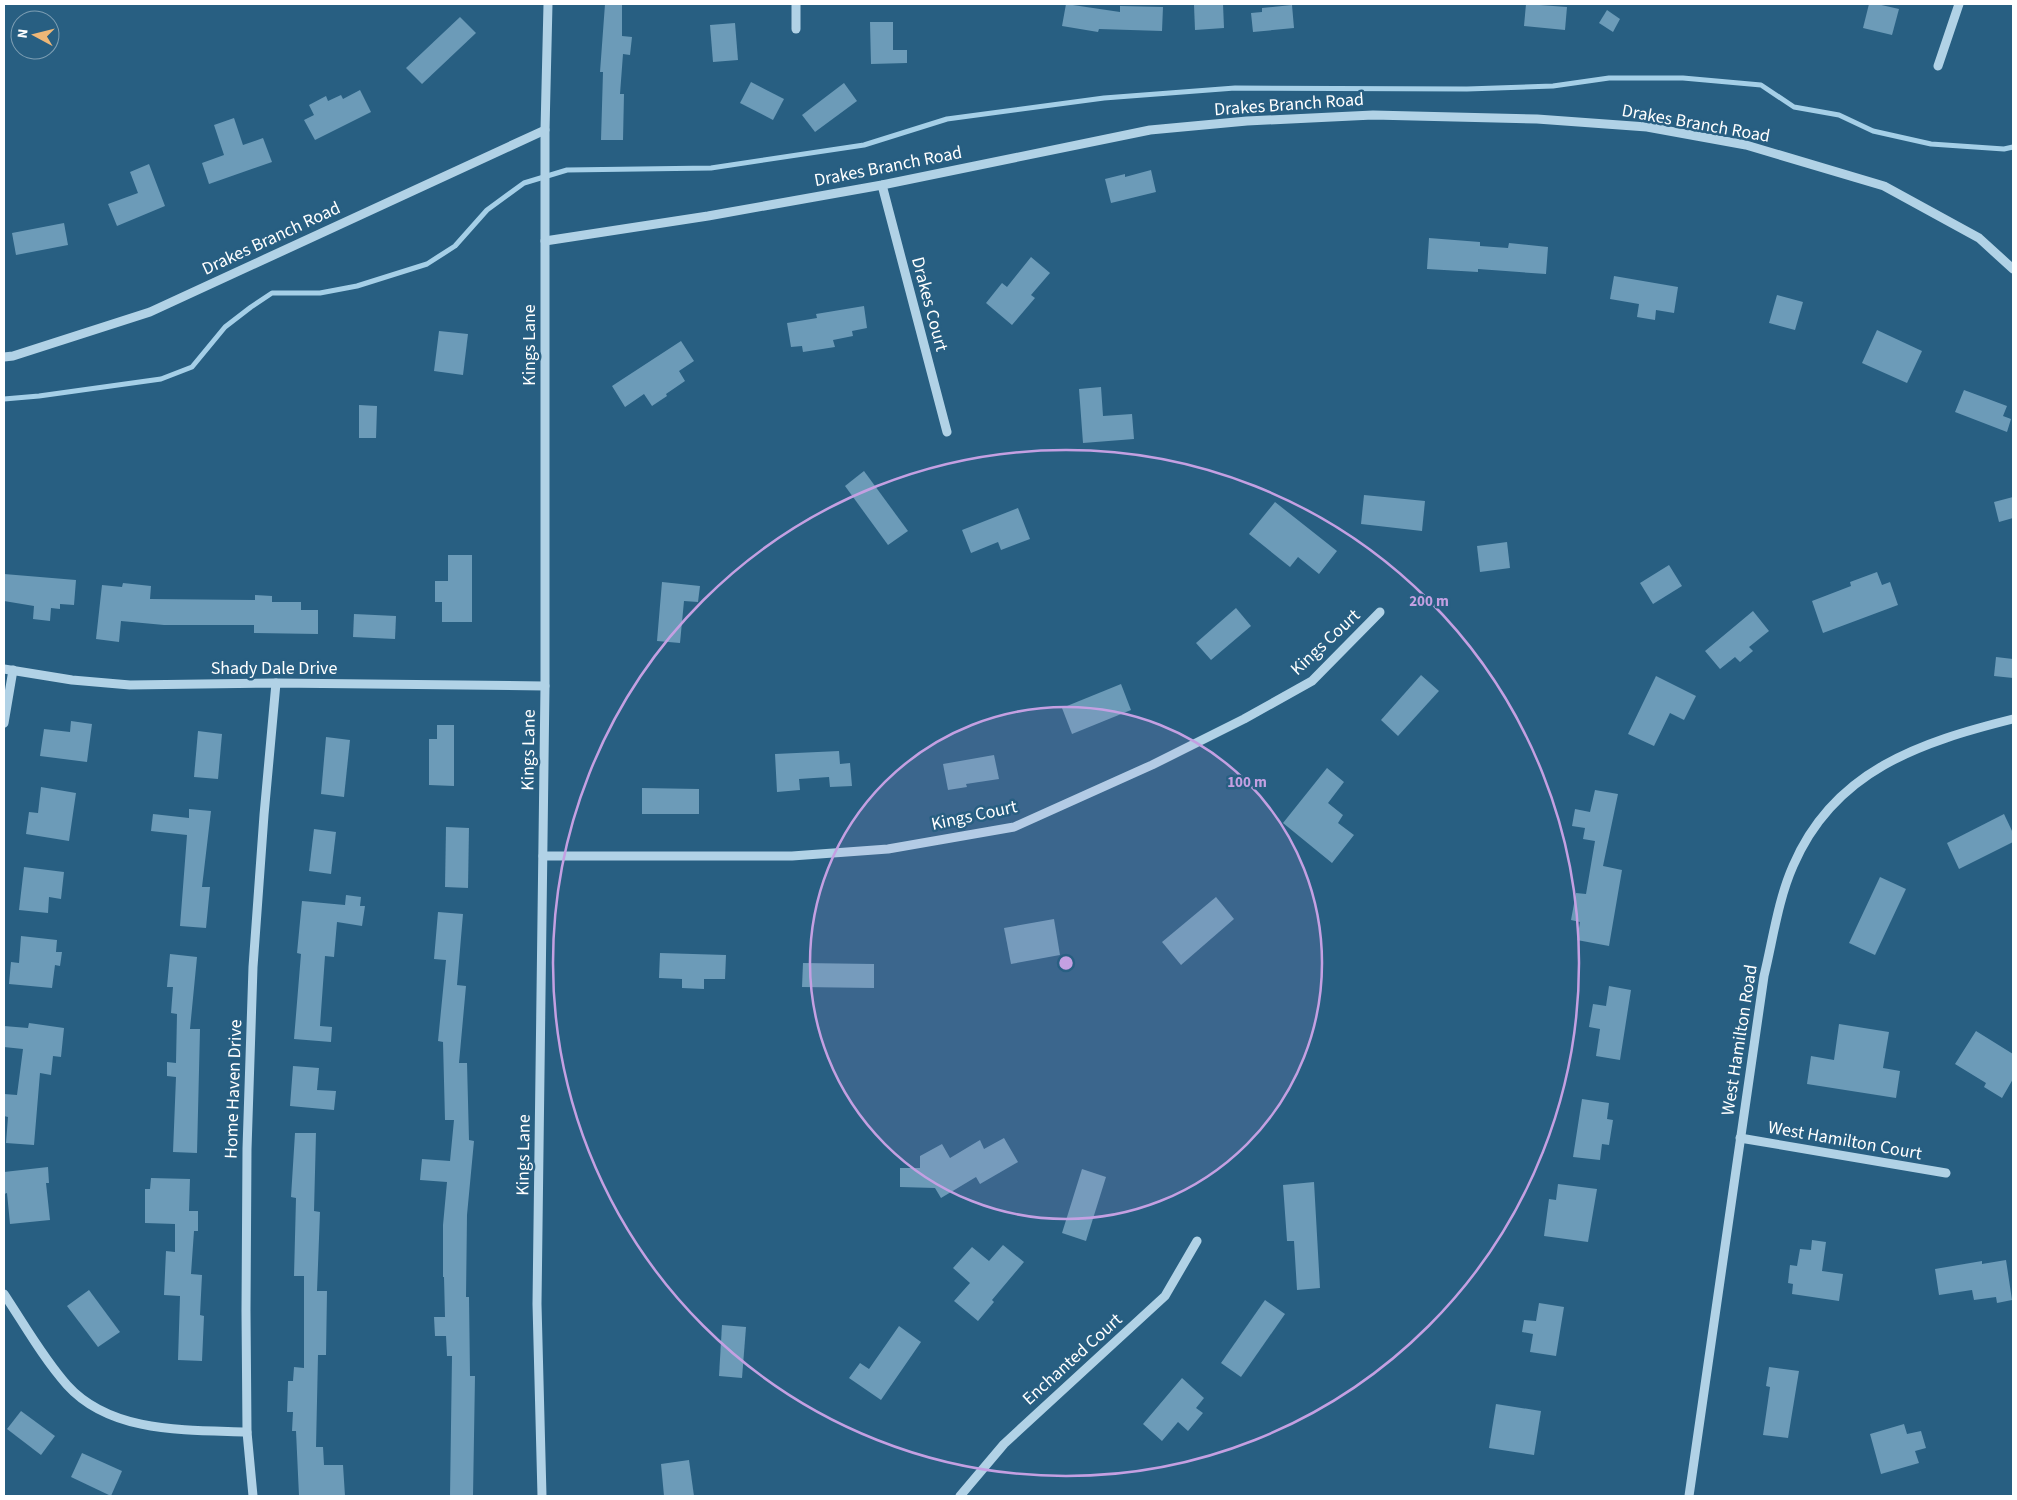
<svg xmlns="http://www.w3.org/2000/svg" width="2017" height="1500" viewBox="0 0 2017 1500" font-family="'Source Sans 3',sans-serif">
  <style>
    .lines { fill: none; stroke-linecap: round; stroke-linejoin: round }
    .stream { stroke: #a5cfe7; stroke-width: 5 }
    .building { fill: #6c9bb8 }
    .minor { stroke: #b1d2e6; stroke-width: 9 }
    .ring { fill: none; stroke: #c4a0e2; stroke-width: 2.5 }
    .labels { text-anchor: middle; stroke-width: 5; stroke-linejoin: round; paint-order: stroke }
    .street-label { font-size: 18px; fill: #fff; stroke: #285f82 }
    .centre { fill: #c4a0e2; stroke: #285f82; stroke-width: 2.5 }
    .ring-label { font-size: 15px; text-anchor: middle; font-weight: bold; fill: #c4a0e2; stroke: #285f82; stroke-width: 5; stroke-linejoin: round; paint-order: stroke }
  </style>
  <rect width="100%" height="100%" fill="#285f82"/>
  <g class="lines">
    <polyline class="stream" points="4,399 39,396 161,379 192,367 225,327 251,307 272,293 320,293 357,286 427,264 455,246 487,210 524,183 567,170 711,168 864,145 947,119 1104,98 1235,88 1467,89 1553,86 1609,78 1683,78 1761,85 1794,107 1839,115 1873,131 1931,144 2004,149 2013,147"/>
  </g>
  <g class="building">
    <polygon points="605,4 622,4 622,36 632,37 630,55 623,54 620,94 624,94 623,140 601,140 603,72 600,72"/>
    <polygon points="1066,4 1120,12 1120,6 1163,7 1162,31 1099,29 1098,32 1062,26"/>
    <polygon points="1223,4 1224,28 1195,30 1194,5"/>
    <polygon points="1526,4 1567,7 1565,30 1524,26"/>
    <polygon points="1869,4 1877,4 1899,9 1892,35 1863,28"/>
    <polygon points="1292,5 1294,28 1253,32 1251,13 1262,12 1262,8"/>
    <polygon points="1607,10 1620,19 1613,32 1599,23"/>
    <polygon points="460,17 476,33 422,84 406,68"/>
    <polygon points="870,22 893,22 893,50 907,50 907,63 871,64"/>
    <polygon points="735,23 738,60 713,62 710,25"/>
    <polygon points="751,82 784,99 773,120 740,103"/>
    <polygon points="844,83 857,101 815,132 802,115"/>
    <polygon points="360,90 371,112 315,140 304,120 314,115 309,105 326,96 328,101 341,95 343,99"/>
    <polygon points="234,118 243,145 263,138 272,162 209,184 202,163 224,155 214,125"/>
    <polygon points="149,164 165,206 117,226 108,204 138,193 130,172"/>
    <polygon points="1151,170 1156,192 1111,203 1105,179 1125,174 1125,177"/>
    <polygon points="64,223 68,245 16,255 12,233"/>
    <polygon points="1429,238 1480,242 1480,246 1508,248 1509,243 1548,247 1546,274 1478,269 1478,272 1427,269"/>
    <polygon points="1031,257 1050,273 1031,295 1035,298 1012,325 986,303 1002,283 1007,287"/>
    <polygon points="1614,276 1678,287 1674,313 1656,310 1655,320 1637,317 1639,304 1610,299"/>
    <polygon points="1777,295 1803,302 1795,330 1769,323"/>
    <polygon points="864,306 867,328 852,331 853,336 833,340 835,347 803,352 802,346 791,347 787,323 817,318 816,314"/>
    <polygon points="1877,330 1922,351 1907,383 1862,363"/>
    <polygon points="439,331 468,334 463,375 434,371"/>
    <polygon points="681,341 694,361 679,371 685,381 666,394 667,396 652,406 644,394 625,407 612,386"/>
    <polygon points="1101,387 1103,416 1132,414 1134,439 1083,443 1079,389"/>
    <polygon points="1964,390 2007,406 2003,416 2011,419 2007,432 1955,412"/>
    <polygon points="359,405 377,406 376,438 359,438"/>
    <polygon points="864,471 908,531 888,545 845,486"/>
    <polygon points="1364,495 1425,501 1422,531 1361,524"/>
    <polygon points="2013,497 2013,518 1999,522 1994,502"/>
    <polygon points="1275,502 1337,551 1319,574 1298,557 1290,567 1249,534"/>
    <polygon points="1018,508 1030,539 1001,550 998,542 971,553 962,530"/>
    <polygon points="1507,542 1510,568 1480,572 1477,546"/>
    <polygon points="448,555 472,555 472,622 442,622 442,602 435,602 435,581 448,581"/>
    <polygon points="1669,565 1682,586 1653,604 1640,583"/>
    <polygon points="1877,572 1882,585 1890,582 1898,605 1823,633 1812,601 1851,586 1850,582"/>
    <polygon points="4,574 76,580 74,605 60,604 60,609 51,608 50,621 33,619 34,606 4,601"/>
    <polygon points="662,582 700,586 698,602 684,601 680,643 657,641"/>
    <polygon points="123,583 151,586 150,599 255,600 255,595 272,596 272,602 301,602 301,610 318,610 318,634 254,633 254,625 164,625 121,621 119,642 96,639 102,585 122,587"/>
    <polygon points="1236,608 1251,626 1211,660 1196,643"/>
    <polygon points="1753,611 1769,631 1749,647 1753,651 1740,662 1735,657 1720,669 1705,651"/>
    <polygon points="354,614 396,616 395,639 353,637"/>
    <polygon points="1996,657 2013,659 2013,678 1994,676"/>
    <polygon points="1421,675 1439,691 1398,736 1381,720"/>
    <polygon points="1656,676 1696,696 1684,720 1670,713 1654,746 1628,734"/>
    <polygon points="1121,684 1131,710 1072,734 1062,708"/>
    <polygon points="71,721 92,724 87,762 40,756 44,729 70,732"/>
    <polygon points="437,725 454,725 454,786 429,785 429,739 437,739"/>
    <polygon points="198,731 222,734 218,779 194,777"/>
    <polygon points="326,737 350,740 344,797 321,794"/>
    <polygon points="839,751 840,764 850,763 852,786 830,787 829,777 799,779 800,790 777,792 775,754"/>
    <polygon points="994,755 999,779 966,784 967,787 948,790 943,764"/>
    <polygon points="1327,768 1344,782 1328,803 1343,815 1338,823 1354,835 1332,863 1283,823"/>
    <polygon points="41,787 76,793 69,841 26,834 29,812 38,813"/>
    <polygon points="642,788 699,789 699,814 642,814"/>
    <polygon points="1595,790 1618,794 1603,866 1622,870 1609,946 1577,940 1580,922 1571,920 1576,893 1586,894 1595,841 1583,839 1585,828 1572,826 1575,809 1590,812"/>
    <polygon points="189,809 211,811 202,887 210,887 206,928 180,926 187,835 151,831 153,814 189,818"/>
    <polygon points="2004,814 2013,833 2013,842 1959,869 1947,843"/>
    <polygon points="446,827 469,828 468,888 445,887"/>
    <polygon points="314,829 336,832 331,874 309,871"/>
    <polygon points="24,867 64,872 61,899 49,897 48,913 19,910"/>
    <polygon points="1880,877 1906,889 1875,955 1849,943"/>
    <polygon points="346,895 361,897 360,906 365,906 362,926 337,922 334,957 325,956 320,1026 332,1027 331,1042 294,1039 301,954 297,953 302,901 345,905"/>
    <polygon points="1216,897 1234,919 1181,965 1162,942"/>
    <polygon points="438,912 463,914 457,985 466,986 459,1063 467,1063 469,1140 474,1141 467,1215 466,1297 469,1297 470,1376 475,1376 473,1496 450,1496 452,1356 447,1356 446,1336 435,1336 434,1317 445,1317 444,1277 443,1277 443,1225 447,1182 420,1180 422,1159 450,1161 454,1120 445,1120 443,1042 438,1041 446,960 434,959"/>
    <polygon points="1054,919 1060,955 1011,964 1004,928"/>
    <polygon points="21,936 57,940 56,952 62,952 60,966 55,965 52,988 9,984 11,962 19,963"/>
    <polygon points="660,953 726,955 725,979 704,979 704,989 682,988 682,979 659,978"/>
    <polygon points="170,954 197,957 190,1029 200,1029 197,1153 173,1152 176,1077 167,1076 167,1062 176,1063 177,1014 171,1013 173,987 167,987"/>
    <polygon points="803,963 874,964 874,988 802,987"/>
    <polygon points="1609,986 1631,990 1620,1060 1596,1056 1600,1029 1589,1027 1593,1004 1606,1006"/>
    <polygon points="29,1023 64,1028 61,1057 53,1056 51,1075 40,1073 34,1145 6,1143 8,1117 4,1116 4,1094 17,1095 23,1049 4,1047 4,1026 28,1028"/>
    <polygon points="1839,1024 1889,1032 1883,1068 1900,1071 1896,1098 1807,1084 1811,1056 1834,1060"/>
    <polygon points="1976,1031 2013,1054 2013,1079 2002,1098 1984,1087 1986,1083 1955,1064"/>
    <polygon points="293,1066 319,1068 317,1090 336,1091 334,1110 290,1106"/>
    <polygon points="1582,1099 1609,1103 1607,1119 1613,1120 1609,1145 1602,1144 1600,1160 1573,1157"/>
    <polygon points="295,1133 316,1133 314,1211 320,1212 317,1291 327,1291 326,1355 318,1355 316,1447 323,1447 324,1465 343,1465 345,1496 299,1496 296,1431 292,1431 293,1412 287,1412 288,1381 293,1381 294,1367 304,1368 304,1276 294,1276 296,1198 291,1197"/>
    <polygon points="1004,1138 1018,1162 980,1184 976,1177 941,1198 935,1188 900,1187 900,1168 920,1168 920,1156 942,1144 950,1158 980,1140 984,1149"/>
    <polygon points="48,1167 49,1183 46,1183 50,1220 10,1224 7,1193 4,1194 4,1172"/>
    <polygon points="1082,1169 1106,1177 1086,1241 1062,1233"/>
    <polygon points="151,1178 190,1179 189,1211 198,1211 198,1231 194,1231 191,1274 202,1275 200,1315 204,1316 202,1361 178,1360 180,1296 164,1295 166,1251 175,1252 175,1224 145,1223 145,1189 150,1189"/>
    <polygon points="1314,1182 1320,1288 1297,1290 1294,1241 1287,1241 1283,1185"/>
    <polygon points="1558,1184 1597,1189 1588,1242 1544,1236 1549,1199 1556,1200"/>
    <polygon points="1812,1240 1826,1242 1822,1271 1843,1274 1839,1301 1792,1294 1793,1284 1788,1283 1790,1265 1797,1266 1800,1249 1811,1250"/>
    <polygon points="1003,1245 1024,1262 992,1300 994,1302 978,1321 954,1301 970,1283 953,1268 972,1247 989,1261"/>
    <polygon points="2006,1260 2012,1300 1997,1303 1996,1297 1974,1300 1972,1290 1939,1295 1935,1269 1982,1261 1982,1264"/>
    <polygon points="89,1290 120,1332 98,1347 67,1306"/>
    <polygon points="1265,1300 1285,1314 1241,1377 1221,1363"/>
    <polygon points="1539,1303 1564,1307 1556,1356 1530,1352 1533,1334 1522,1332 1524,1320 1536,1321"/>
    <polygon points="722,1325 746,1327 742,1378 719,1376"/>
    <polygon points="899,1326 921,1342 881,1400 849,1378 860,1363 869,1369"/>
    <polygon points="1769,1367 1799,1371 1788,1438 1763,1435 1770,1387 1766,1386"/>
    <polygon points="1182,1378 1204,1398 1196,1408 1203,1413 1188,1431 1178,1422 1162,1441 1143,1424"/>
    <polygon points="1496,1404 1541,1411 1534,1455 1489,1448"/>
    <polygon points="21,1411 55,1436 41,1455 7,1429"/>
    <polygon points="1904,1424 1907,1434 1921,1431 1926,1448 1915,1451 1919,1463 1881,1474 1870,1434"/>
    <polygon points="82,1453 122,1471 111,1496 71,1477"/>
    <polygon points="689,1460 694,1496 664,1496 661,1464"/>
  </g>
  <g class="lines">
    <g class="minor">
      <polyline points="796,29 796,4"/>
      <polyline points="1938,66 1959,4"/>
      <polyline points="882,185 947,432"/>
      <polyline points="545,241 708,216 882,185 1150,130 1247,121 1373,115 1537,119 1647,127 1746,145 1884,186 1979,238 2013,269"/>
      <polyline points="4,357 13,356 150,312 545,130"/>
      <polyline points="4,669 72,680 130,685 276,683 545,686"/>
      <polyline points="4,723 13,670"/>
      <polyline points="543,856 792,856 888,849 1014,827 1152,765 1244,719 1312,681 1380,612"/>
      <polyline points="1740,1138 1946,1173"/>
      <path d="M4 1294C24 1324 43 1358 67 1385 111 1434 188 1430 247 1432"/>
      <polyline points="253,1496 247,1432 246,1311 247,1149 253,967 264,815 276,683"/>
      <polyline points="542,1496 537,1304 545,686 545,130 548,4"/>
      <polyline points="960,1496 1004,1444 1165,1296 1197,1241"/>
      <path d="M1689 1496 1764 976C1773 939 1778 900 1793 866 1834 770 1921 742 2013 719"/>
    </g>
  </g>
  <circle cx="1066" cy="963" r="256" fill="#c4a0e2" fill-opacity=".12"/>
  <g class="ring">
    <circle cx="1066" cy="963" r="256"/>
    <circle cx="1066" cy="963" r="513"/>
  </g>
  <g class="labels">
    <g class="street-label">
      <text transform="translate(1289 104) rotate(-4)" y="6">Drakes Branch Road</text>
      <text transform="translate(1696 123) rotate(10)" y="6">Drakes Branch Road</text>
      <text transform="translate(888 166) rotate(-11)" y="6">Drakes Branch Road</text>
      <text transform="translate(271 238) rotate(-25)" y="6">Drakes Branch Road</text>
      <text transform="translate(930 304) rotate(75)" y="6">Drakes Court</text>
      <text transform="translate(529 345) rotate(-90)" y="6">Kings Lane</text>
      <text transform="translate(1325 642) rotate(-43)" y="6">Kings Court</text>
      <text x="274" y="674">Shady Dale Drive</text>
      <text transform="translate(528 750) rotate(-89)" y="6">Kings Lane</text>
      <text transform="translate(974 815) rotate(-12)" y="6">Kings Court</text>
      <text transform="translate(1739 1040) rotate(-81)" y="6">West Hamilton Road</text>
      <text transform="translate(233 1089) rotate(-88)" y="6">Home Haven Drive</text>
      <text transform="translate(1845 1140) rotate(10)" y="6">West Hamilton Court</text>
      <text transform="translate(523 1155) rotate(-89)" y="6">Kings Lane</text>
      <text transform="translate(1072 1359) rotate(-42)" y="6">Enchanted Court</text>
    </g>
  </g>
  <circle cx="1066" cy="963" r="8" class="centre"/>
  <g class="ring-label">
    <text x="1429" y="606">200 m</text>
    <text x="1247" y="787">100 m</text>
  </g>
  <rect width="2017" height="1500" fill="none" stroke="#ffffff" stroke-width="10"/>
  <g transform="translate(35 35) rotate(277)"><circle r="24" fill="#285f82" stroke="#7e9fb4"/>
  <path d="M0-4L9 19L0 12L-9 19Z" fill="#eeb777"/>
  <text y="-8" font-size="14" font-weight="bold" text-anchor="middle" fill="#ffffff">N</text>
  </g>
</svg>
